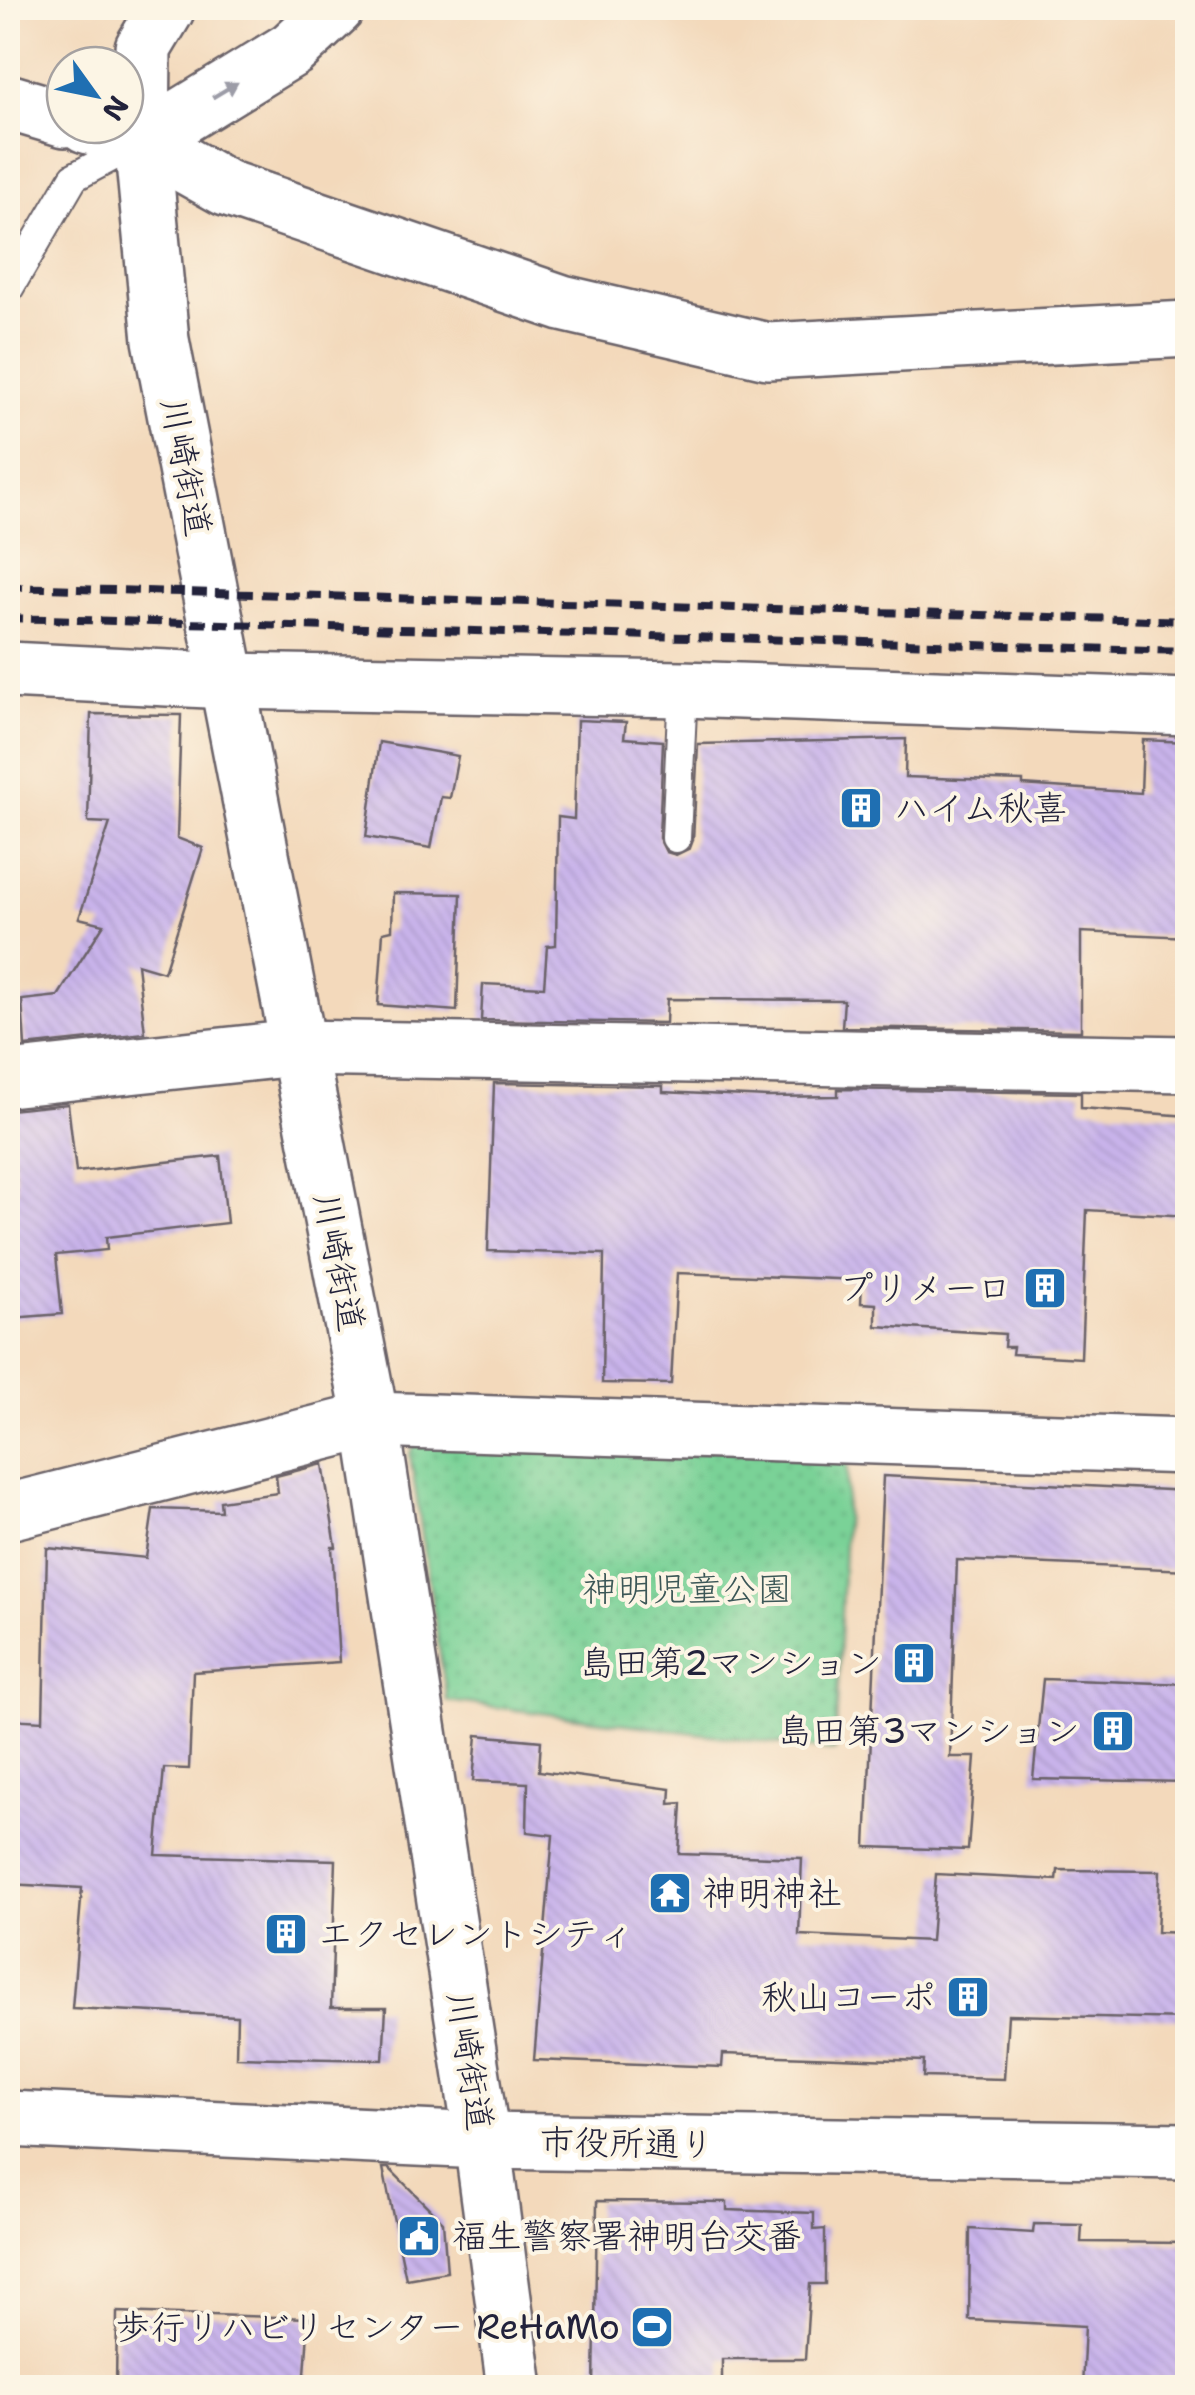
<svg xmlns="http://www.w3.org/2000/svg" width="1195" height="2395" viewBox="0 0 1195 2395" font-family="'Shantell Sans','Klee One',sans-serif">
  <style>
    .park { fill: url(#park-dots); stroke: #4e7a69; stroke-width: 2.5 }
    .building { fill: url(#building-back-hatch) }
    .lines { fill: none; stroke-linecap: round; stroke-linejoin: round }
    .lane-casing { stroke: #6b6268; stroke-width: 32 }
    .street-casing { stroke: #6b6268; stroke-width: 60 }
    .secondary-casing { stroke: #6b6268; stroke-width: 60 }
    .lane { stroke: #fff; stroke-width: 28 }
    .street { stroke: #fff; stroke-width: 55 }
    .secondary { stroke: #fff; stroke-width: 55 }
    .rail { stroke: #22223b; stroke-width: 8; stroke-dasharray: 15 8; stroke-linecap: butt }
    .oneway { fill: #9c9ca7 }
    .labels { text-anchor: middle; stroke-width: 8; stroke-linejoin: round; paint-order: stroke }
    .street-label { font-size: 35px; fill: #22223b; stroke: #fcf5e5 }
    .poi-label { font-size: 35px; fill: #22223b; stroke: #fcf5e5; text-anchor: end }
    .park-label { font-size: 35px; fill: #3c5757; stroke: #fcf5e5 }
  </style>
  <defs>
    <pattern id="park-dots" width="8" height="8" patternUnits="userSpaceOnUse" patternTransform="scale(2.5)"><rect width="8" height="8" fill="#7ad297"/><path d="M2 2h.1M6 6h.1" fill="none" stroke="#69b483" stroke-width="1.8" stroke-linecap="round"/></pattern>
    <pattern id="building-back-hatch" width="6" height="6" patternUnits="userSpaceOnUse" patternTransform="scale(2.5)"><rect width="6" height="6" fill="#c9b4eb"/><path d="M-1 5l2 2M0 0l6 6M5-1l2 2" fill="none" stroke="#ac9aca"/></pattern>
  </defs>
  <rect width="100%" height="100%" fill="#fcf5e5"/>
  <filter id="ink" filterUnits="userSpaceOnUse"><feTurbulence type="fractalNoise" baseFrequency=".01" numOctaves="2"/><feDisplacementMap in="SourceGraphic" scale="20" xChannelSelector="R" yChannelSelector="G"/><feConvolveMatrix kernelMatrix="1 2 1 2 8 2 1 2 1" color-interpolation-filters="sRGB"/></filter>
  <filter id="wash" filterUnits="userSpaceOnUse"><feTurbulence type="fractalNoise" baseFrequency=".0048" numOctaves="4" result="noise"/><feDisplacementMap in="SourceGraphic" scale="40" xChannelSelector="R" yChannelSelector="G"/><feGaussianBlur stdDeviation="2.25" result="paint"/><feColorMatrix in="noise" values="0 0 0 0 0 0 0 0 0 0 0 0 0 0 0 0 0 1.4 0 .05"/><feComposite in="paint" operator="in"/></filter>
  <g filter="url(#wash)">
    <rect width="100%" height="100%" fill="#f3d9bb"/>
    <polygon class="park" points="421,1434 848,1455 835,1751 447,1701 410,1454"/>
    <g id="blocks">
      <g class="building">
        <polygon points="91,714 181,715 177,838 203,848 164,972 137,964 145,1033 25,1046 22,1000 58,996 104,924 79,918 110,823 88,822"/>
        <polygon points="577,720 626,722 624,738 663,741 659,838 666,852 676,855 690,848 693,840 698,744 906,739 905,777 1023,781 1023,785 1141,793 1143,740 1188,742 1188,937 1081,932 1081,1031 842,1027 844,1000 667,999 666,1023 481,1020 483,984 544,987 547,946 556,945 558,817 574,819"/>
        <polygon points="379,742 458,756 450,798 441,797 431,848 366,837"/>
        <polygon points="393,893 461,894 457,1011 378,1005 383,932 392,930"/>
        <polygon points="494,1083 663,1086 663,1092 768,1097 838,1096 838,1089 1081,1093 1081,1108 1188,1116 1188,1216 1087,1210 1081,1358 1012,1354 1013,1347 1004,1347 1005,1334 876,1326 876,1304 861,1303 862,1280 677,1273 671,1384 602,1383 604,1254 488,1251"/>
        <polygon points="68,1104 76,1172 220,1156 227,1223 106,1237 107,1250 56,1255 62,1314 11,1318 8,1192 17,1191 9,1110"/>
        <polygon points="323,1464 336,1547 332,1547 339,1662 193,1672 189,1769 164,1768 156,1855 336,1860 331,2008 386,2008 383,2060 236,2057 237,2016 72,2008 82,1888 8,1884 8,1719 43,1721 47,1548 146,1558 153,1509 221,1511 220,1501 278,1493 276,1476"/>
        <polygon points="883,1476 1188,1491 1188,1570 957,1560 950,1757 975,1757 968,1850 866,1847"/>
        <polygon points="1043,1679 1188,1684 1188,1782 1033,1779"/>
        <polygon points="477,1735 541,1741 539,1771 671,1789 670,1804 682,1803 679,1854 802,1858 799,1935 931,1941 936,1874 1057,1880 1058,1870 1160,1871 1157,1932 1188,1933 1188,2019 1008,2015 1004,2079 923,2077 924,2061 723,2054 722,2067 534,2060 553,1835 527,1832 528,1783 473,1781"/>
        <polygon points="383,2168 389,2168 443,2222 447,2272 406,2279"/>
        <polygon points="597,2201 727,2202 727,2210 814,2213 814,2230 825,2229 825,2284 810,2284 805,2359 722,2359 722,2388 594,2388"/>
        <polygon points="1034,2224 1082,2225 1081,2242 1188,2243 1188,2388 1082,2388 1085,2326 969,2320 970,2229 1033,2233"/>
        <polygon points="117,2312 309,2318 304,2388 116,2388"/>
      </g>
    </g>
  </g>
  <g filter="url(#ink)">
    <use href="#blocks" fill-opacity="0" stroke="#6b6268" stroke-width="2.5"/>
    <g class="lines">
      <g class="lane-casing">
        <g id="lane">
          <polyline points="8,290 74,177 138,143"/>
          <polyline points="676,838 683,689"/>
        </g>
      </g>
      <g class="street-casing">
        <g id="street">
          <polyline points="142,141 292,49 336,8"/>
          <polyline points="142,141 143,48 167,8"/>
          <polyline points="8,670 228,681 683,689 1188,707"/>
          <polyline points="8,1079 296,1048 1188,1064"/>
          <polyline points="8,1512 371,1420 1188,1446"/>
        </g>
      </g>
      <g class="secondary-casing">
        <g id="secondary">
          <polyline points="8,102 65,119"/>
          <polyline points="86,125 142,141 226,188 562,303 768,351 1188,329"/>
          <polyline points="142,141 161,340 371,1420 482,2141 515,2388"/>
          <polyline points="8,2119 482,2141 1188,2151"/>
        </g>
      </g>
      <use href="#lane" class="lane"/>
      <use href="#street" class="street"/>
      <use href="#secondary" class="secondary"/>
      <g class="rail">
        <polyline points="8,587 1188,621"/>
        <polyline points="8,618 1188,651"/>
      </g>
    </g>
    <defs><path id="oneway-solid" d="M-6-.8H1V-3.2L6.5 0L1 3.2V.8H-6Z" transform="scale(2.5)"/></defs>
    <use class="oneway" href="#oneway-solid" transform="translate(225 90) rotate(-31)"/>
  </g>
  <defs>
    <g id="building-square" transform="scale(2.25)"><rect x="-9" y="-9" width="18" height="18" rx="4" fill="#1f6fb2" stroke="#fcf5e5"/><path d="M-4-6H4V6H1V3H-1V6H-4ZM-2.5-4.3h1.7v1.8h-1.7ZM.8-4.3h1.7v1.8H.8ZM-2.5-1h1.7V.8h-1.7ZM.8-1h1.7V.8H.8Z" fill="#fff"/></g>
    <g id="temple-square" transform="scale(2.25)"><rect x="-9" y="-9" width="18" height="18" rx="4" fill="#1f6fb2" stroke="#fcf5e5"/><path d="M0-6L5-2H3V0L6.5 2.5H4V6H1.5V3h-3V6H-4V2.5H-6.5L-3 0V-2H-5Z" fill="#fff"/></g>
    <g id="civic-square" transform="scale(2.25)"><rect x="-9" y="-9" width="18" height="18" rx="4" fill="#1f6fb2" stroke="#fcf5e5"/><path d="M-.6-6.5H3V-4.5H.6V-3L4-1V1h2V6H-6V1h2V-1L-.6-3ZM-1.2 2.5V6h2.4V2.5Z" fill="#fff"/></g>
    <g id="stadium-square" transform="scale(2.25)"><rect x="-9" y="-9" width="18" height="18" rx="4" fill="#1f6fb2" stroke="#fcf5e5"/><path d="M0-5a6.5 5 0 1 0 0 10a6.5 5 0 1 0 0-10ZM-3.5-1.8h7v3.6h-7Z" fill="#fff"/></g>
  </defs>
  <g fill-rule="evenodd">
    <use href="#building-square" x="861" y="808"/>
    <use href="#building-square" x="1045" y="1288"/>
    <use href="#building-square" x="914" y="1663"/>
    <use href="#building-square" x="1113" y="1731"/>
    <use href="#temple-square" x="670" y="1893"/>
    <use href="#building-square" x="286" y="1934"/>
    <use href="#building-square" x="968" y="1997"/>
    <use href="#civic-square" x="419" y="2236"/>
    <use href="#stadium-square" x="652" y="2327"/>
  </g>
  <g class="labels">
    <g class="street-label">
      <text transform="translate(186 467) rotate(79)" y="12">川崎街道</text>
      <text transform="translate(339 1262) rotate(79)" y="12">川崎街道</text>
      <text transform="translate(470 2061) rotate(81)" y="12">川崎街道</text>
      <text transform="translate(627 2143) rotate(1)" y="12">市役所通り</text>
    </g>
    <g class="poi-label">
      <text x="894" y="820" text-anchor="start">ハイム秋喜</text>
      <text x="1012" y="1300">プリメーロ</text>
      <text x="882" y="1675">島田第2マンション</text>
      <text x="1080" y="1743">島田第3マンション</text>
      <text x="702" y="1905" text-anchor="start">神明神社</text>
      <text x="318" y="1946" text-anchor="start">エクセレントシティ</text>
      <text x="936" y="2009">秋山コーポ</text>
      <text x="452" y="2248" text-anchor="start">福生警察署神明台交番</text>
      <text x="620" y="2339">歩行リハビリセンター ReHaMo</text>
    </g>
    <g class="park-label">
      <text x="687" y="1601">神明児童公園</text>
    </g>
  </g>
  <rect width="1195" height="2395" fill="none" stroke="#fcf5e5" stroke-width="40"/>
  <g transform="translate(95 95) rotate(123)"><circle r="48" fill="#fcf5e5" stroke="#a5a1a1" stroke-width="2.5"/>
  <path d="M0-8L18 38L0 25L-18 38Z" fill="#1f6fb2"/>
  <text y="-15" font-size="28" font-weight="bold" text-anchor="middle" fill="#22223b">N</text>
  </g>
</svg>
